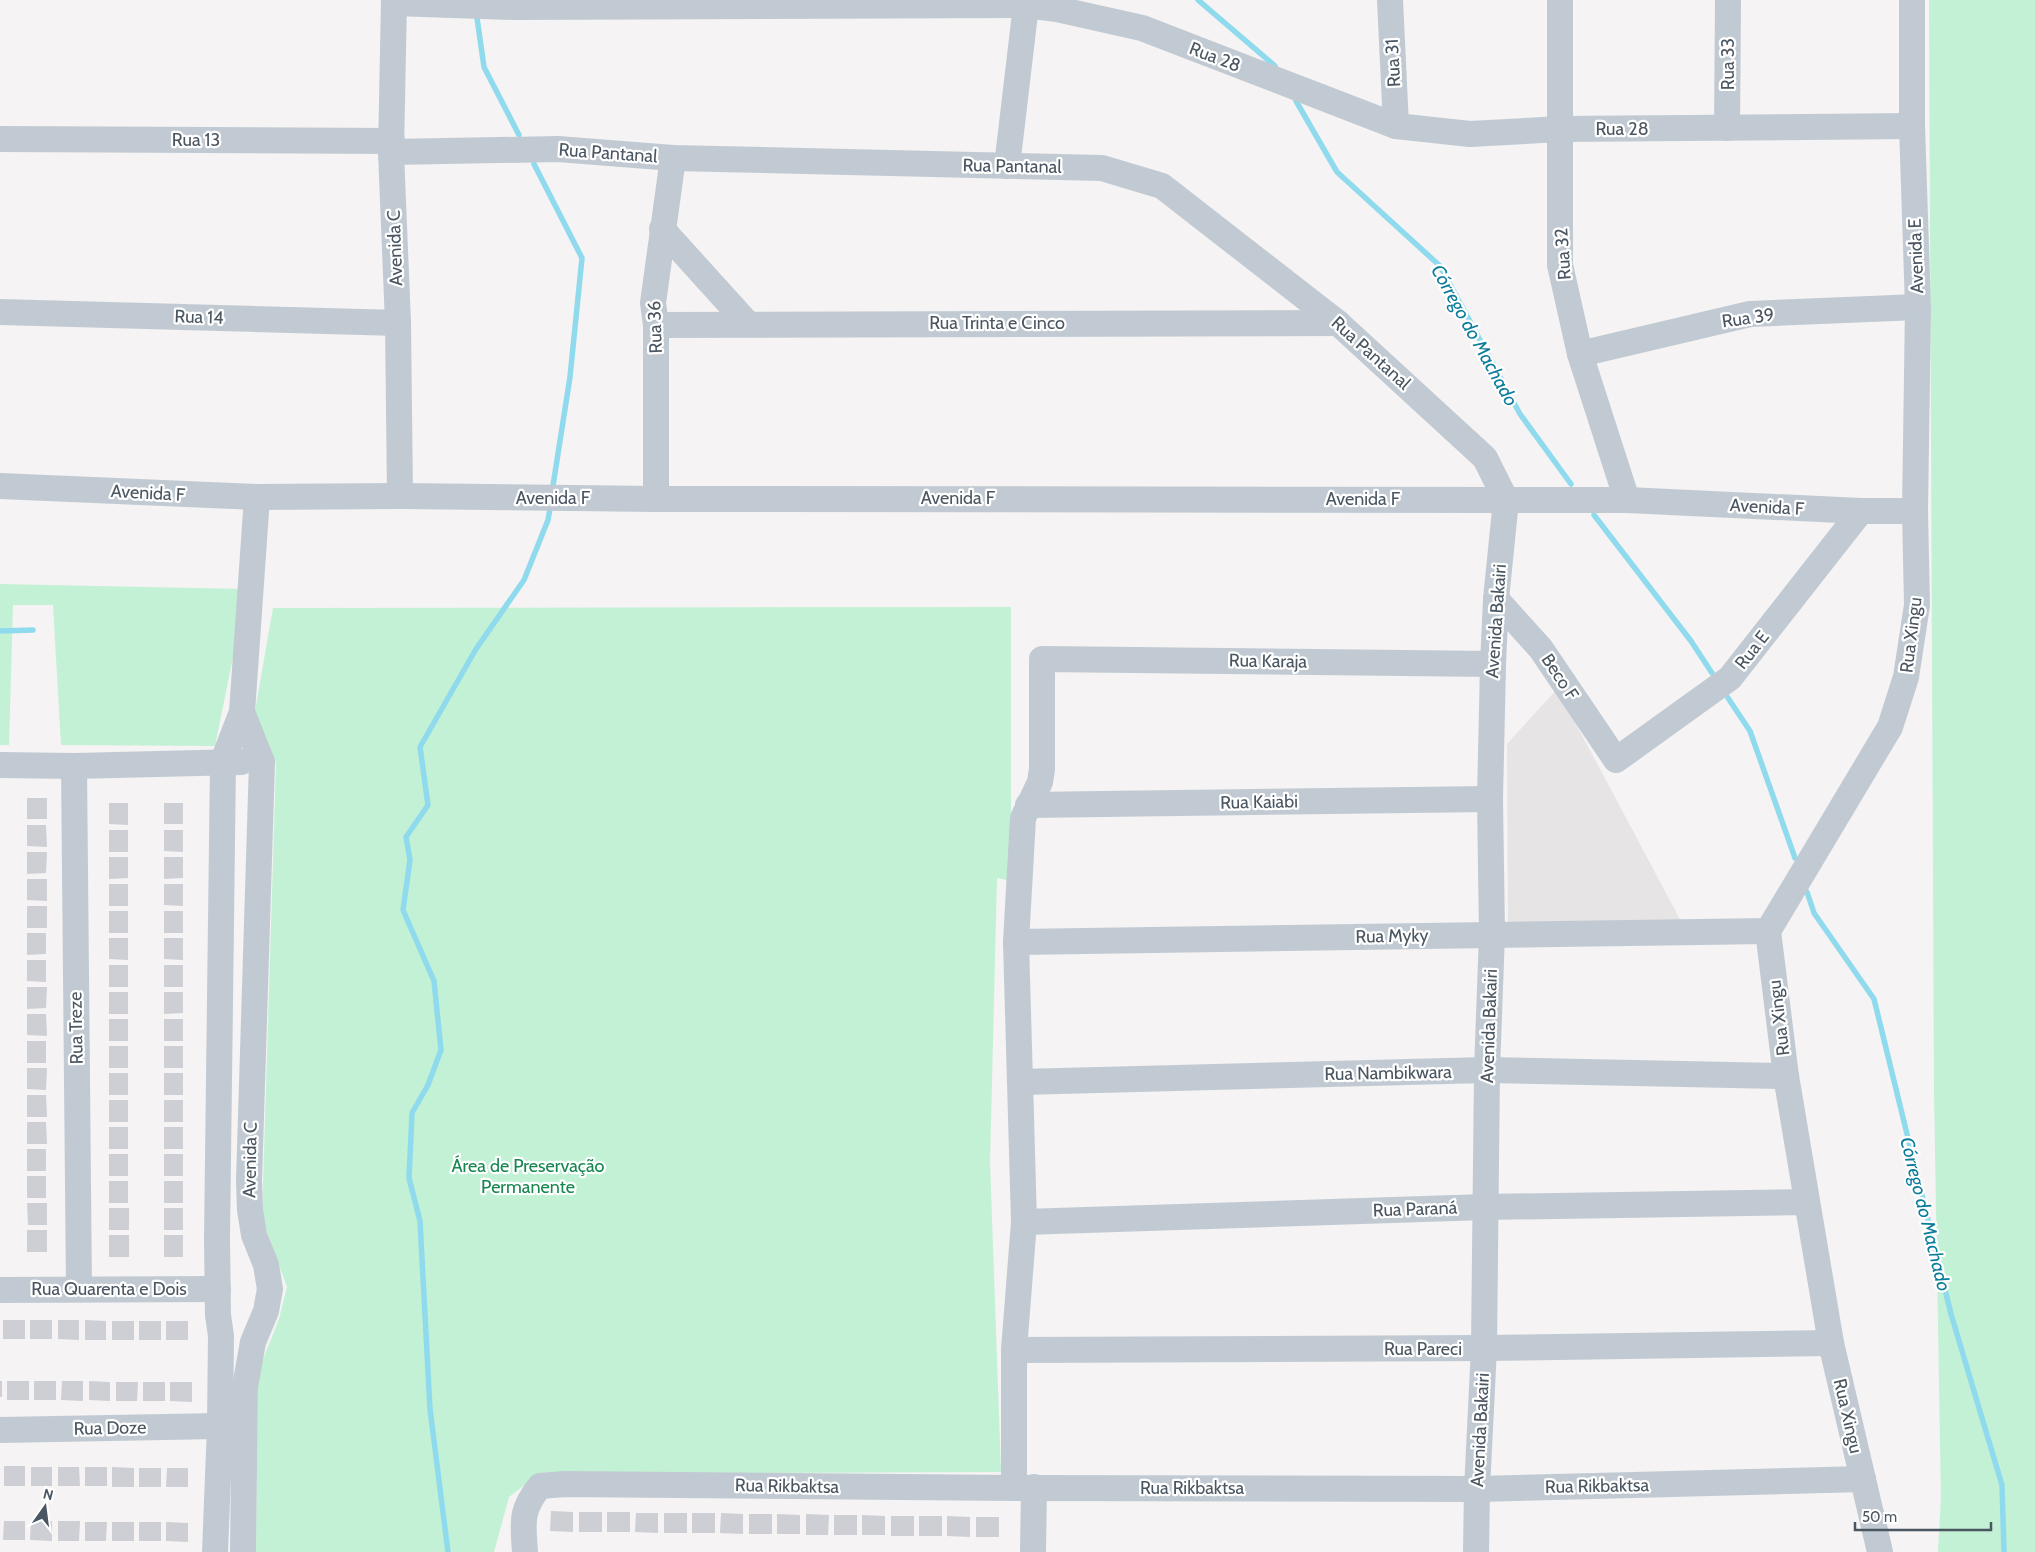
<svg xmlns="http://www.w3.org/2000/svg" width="2035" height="1552" viewBox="0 0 2035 1552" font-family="Cabin,sans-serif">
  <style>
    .education { fill: #e6e4e5 }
    .green { fill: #c3f1d5 }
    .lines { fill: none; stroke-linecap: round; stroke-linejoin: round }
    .stream { stroke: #90daee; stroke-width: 5.5 }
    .building { fill: #cdcfd5 }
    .minor { stroke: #c1cad2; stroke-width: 26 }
    .labels { text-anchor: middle; stroke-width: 4.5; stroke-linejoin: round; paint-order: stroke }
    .street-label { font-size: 18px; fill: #4a5661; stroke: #fff }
    .park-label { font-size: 18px; fill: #17864f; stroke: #fff }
    .water-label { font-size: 19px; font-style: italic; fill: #0c7c9b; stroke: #fff }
  </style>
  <rect width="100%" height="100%" fill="#f5f3f3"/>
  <polygon class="education" points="1557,689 1608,784 1683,925 1508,929 1507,744"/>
  <g class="green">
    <polygon points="1929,0 2035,0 2035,1552 1938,1552 1941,1498 1934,1092"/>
    <polygon points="0,584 244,589 243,608 215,746 61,745 53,605 13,605 9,745 0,745"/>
    <polygon points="1011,607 1011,881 997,878 990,1162 1001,1472 539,1474 509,1497 494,1552 256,1552 258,1372 279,1319 287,1287 262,1218 276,764 255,711 273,608"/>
  </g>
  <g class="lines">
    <g class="stream">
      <polyline points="1198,0 1275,66"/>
      <polyline points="476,11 484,67 519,135"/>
      <polyline points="1296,101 1337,172 1440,266 1520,414 1571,484"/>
      <polyline points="534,164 582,258 570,377 552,492"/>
      <polyline points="1594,515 1691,641 1712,673"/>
      <polyline points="0,631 33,630"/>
      <polyline points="1728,698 1750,731 1795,858"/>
      <polyline points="1807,892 1814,913 1874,999 1951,1314 2002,1485 2004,1552"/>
      <polyline points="448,1552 430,1409 420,1221 409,1178 412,1113 428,1085 441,1050 434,981 403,910 410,860 406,837 428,805 420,747 476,649 524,580 548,520 551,503"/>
    </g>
  </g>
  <g class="building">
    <rect x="27" y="798" width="20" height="21"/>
    <polygon points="109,803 128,803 128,825 109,824"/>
    <rect x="164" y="803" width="19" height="21"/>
    <polygon points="27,825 46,825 47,847 27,846"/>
    <rect x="109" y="830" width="19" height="22"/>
    <polygon points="164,830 183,830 183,852 164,851"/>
    <polygon points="27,852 47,852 46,873 27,874"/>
    <polygon points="109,857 128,857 128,878 109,879"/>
    <polygon points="164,857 183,857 183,878 164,879"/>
    <polygon points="27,879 47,879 47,901 27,900"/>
    <rect x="109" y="884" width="19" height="22"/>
    <polygon points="164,884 183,884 183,906 164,905"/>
    <rect x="27" y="906" width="20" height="22"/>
    <rect x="109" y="911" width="19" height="22"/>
    <rect x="164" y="911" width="19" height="22"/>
    <polygon points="27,933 46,933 46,954 27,955"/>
    <polygon points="109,938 128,938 128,960 109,959"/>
    <polygon points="164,938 183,938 183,960 164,959"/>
    <polygon points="27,960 46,960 46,982 27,981"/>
    <rect x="109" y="965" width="19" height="22"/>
    <rect x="164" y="965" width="19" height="22"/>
    <polygon points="27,987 47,987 46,1008 27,1009"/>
    <rect x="109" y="992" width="19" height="22"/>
    <polygon points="164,992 183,992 183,1013 164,1014"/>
    <polygon points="27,1014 46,1014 47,1036 27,1035"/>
    <rect x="109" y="1019" width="19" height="22"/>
    <rect x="164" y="1019" width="19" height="22"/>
    <rect x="27" y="1041" width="19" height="22"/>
    <rect x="109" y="1046" width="19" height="22"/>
    <rect x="164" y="1046" width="19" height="22"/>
    <polygon points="27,1068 47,1068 46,1090 27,1089"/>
    <rect x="109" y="1073" width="19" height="22"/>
    <rect x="164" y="1073" width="19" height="22"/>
    <polygon points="27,1095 46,1095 47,1117 27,1117"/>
    <rect x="109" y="1100" width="19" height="22"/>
    <rect x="164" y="1100" width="19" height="22"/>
    <polygon points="27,1122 46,1122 47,1144 27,1144"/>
    <rect x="109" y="1127" width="19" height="22"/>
    <rect x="164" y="1127" width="19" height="22"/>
    <rect x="27" y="1149" width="19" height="22"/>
    <rect x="109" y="1154" width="19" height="22"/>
    <rect x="164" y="1154" width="19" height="22"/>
    <rect x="27" y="1176" width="19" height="22"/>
    <rect x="109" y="1181" width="19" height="22"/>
    <rect x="164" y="1181" width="19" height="22"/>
    <polygon points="27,1203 47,1203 47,1225 28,1225"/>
    <rect x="109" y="1208" width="20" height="22"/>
    <rect x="164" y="1208" width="19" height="22"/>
    <rect x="27" y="1230" width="20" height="22"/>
    <rect x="109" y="1235" width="20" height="22"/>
    <rect x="164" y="1235" width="19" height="22"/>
    <rect x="3" y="1320" width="22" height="19"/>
    <rect x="30" y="1320" width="22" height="19"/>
    <polygon points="58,1320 79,1320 79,1340 58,1339"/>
    <polygon points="85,1320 106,1321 106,1340 85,1340"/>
    <rect x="112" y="1321" width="22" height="19"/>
    <rect x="139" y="1321" width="22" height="19"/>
    <rect x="166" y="1321" width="22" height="19"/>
    <rect x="0" y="1381" width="2" height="16"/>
    <rect x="7" y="1381" width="22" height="19"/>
    <rect x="34" y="1381" width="22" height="19"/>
    <polygon points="62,1381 83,1381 83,1401 61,1400"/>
    <polygon points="89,1381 110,1382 110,1401 89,1400"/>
    <polygon points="116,1382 138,1382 137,1401 116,1401"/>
    <rect x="143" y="1382" width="22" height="19"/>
    <polygon points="170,1382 192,1382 192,1402 170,1401"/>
    <rect x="4" y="1466" width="21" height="20"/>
    <rect x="31" y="1467" width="21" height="19"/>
    <polygon points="58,1467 79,1467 80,1486 58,1486"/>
    <rect x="85" y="1467" width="22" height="19"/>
    <polygon points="112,1467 134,1468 134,1487 112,1487"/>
    <rect x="139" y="1468" width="22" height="19"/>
    <polygon points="167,1468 188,1468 188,1487 166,1487"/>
    <polygon points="551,1511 573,1512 573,1532 550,1531"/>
    <rect x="579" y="1512" width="23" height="20"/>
    <rect x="607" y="1512" width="23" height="20"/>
    <polygon points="636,1513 658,1513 658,1533 635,1532"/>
    <rect x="664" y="1513" width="23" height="20"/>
    <rect x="692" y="1513" width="23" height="20"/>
    <polygon points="721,1513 743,1514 743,1534 720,1533"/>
    <rect x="749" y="1514" width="23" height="20"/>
    <polygon points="777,1514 800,1515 800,1534 777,1534"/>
    <polygon points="806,1514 829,1515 828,1535 806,1535"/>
    <rect x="834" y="1515" width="23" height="20"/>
    <polygon points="862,1515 885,1516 885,1535 862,1535"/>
    <rect x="891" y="1516" width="23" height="20"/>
    <rect x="919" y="1516" width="23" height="20"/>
    <polygon points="947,1516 970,1517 970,1537 947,1536"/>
    <rect x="976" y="1517" width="23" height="20"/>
    <polygon points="4,1521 25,1521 25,1540 3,1540"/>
    <polygon points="31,1521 52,1521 52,1541 30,1540"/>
    <polygon points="58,1521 80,1521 79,1541 58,1541"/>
    <polygon points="85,1522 107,1522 106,1541 85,1541"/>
    <rect x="112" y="1522" width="22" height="19"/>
    <rect x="139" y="1522" width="22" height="19"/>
    <polygon points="166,1522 188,1523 188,1542 166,1541"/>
  </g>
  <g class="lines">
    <g class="minor">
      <polyline points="394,0 391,152 398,323 400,496"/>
      <polyline points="1390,0 1396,126"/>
      <polyline points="1560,0 1560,265 1580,354 1627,500"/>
      <polyline points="394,3 513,7 1026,5 1057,9 1142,28 1396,126 1470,134 1561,129 1912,126"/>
      <polyline points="1727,128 1728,0"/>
      <polyline points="0,139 392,141"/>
      <polyline points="391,152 558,149 673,158 1102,168 1162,186 1338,323 1485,458 1506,500 1496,599 1493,664 1490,799 1492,934 1487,1070 1484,1348 1477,1489 1476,1552"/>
      <polyline points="1007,166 1026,5"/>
      <polyline points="662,229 748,324"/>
      <polyline points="0,312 398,323"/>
      <polyline points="656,325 1338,323"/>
      <polyline points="1580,354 1750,314 1918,307"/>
      <polyline points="0,486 257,497 400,496 656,499 1627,500 1861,511 1915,511"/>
      <polyline points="656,499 656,325 653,303 673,158"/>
      <polyline points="1496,599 1541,649 1616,760 1730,678 1861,511"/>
      <polyline points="242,712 262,762 249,1181 250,1210 254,1235 266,1265 270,1289 266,1311 253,1342 245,1387 243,1552"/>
      <polyline points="0,765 74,766 241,762"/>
      <polyline points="74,766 79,1289"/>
      <polyline points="1028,805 1490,799"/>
      <polyline points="1016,942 1768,931"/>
      <polyline points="1021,1082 1487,1070 1786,1076"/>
      <polyline points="1024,1222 1485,1207 1806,1202"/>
      <polyline points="0,1290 218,1289"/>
      <polyline points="1014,1350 1484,1348 1831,1343"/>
      <polyline points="0,1430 220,1426"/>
      <polyline points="1014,1488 1014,1350 1024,1222 1016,942 1023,818 1040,782 1042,769 1042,659 1493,664"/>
      <polyline points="215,1552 220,1426 221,1336 218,1315 217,1239 223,761 242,712 257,497"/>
      <path d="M525 1552C523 1523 520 1510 540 1486L565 1484 1014 1488 1477 1489 1863 1479"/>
      <polyline points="1033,1552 1034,1487"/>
      <polyline points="1880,1552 1831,1343 1786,1076 1768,931 1890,727 1906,677 1917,605 1915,511 1918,307 1912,126 1912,0"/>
    </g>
  </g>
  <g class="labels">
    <g class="street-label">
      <text transform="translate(1215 57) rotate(21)" y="6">Rua 28</text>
      <text transform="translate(1393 63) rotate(-93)" y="6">Rua 31</text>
      <text transform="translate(1728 64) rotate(-90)" y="6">Rua 33</text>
      <text x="1622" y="135">Rua 28</text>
      <text x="196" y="146">Rua 13</text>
      <text transform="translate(608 153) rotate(4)" y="6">Rua Pantanal</text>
      <text transform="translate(1012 166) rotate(1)" y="6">Rua Pantanal</text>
      <text transform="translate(395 248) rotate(-92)" y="6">Avenida C</text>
      <text transform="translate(1563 254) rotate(-94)" y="6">Rua 32</text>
      <text transform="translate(1916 256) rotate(-92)" y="6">Avenida E</text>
      <text transform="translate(199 317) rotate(2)" y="6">Rua 14</text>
      <text transform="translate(1748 318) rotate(-8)" y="6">Rua 39</text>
      <text x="997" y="329">Rua Trinta e Cinco</text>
      <text transform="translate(655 327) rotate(-92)" y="6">Rua 36</text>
      <text transform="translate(1371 353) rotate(42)" y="6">Rua Pantanal</text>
      <text transform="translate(148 493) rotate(3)" y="6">Avenida F</text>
      <text x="553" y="504">Avenida F</text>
      <text x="958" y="504">Avenida F</text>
      <text x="1363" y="505">Avenida F</text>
      <text transform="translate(1767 507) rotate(3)" y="6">Avenida F</text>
      <text transform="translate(1496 621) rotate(-86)" y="6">Avenida Bakairi</text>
      <text transform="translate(1911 635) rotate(-83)" y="6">Rua Xingu</text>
      <text transform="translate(1752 650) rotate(-52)" y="6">Rua E</text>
      <text transform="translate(1268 661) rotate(1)" y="6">Rua Karaja</text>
      <text transform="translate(1560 677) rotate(56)" y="6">Beco F</text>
      <text transform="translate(1259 802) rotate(-1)" y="6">Rua Kaiabi</text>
      <text transform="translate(1392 936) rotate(-1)" y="6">Rua Myky</text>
      <text transform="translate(1779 1018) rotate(-97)" y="6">Rua Xingu</text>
      <text transform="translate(1489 1026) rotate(-88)" y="6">Avenida Bakairi</text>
      <text transform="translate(76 1028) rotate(-91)" y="6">Rua Treze</text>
      <text transform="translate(1388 1073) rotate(-1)" y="6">Rua Nambikwara</text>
      <text transform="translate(250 1160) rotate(-89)" y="6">Avenida C</text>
      <text transform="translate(1415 1209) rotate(-2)" y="6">Rua Paraná</text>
      <text x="109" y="1295">Rua Quarenta e Dois</text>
      <text x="1423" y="1355">Rua Pareci</text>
      <text transform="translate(1848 1416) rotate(77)" y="6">Rua Xingu</text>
      <text transform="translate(110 1428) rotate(-1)" y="6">Rua Doze</text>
      <text transform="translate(1480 1430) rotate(-87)" y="6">Avenida Bakairi</text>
      <text transform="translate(787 1486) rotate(1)" y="6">Rua Rikbaktsa</text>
      <text transform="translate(1597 1486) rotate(-1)" y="6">Rua Rikbaktsa</text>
      <text x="1192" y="1494">Rua Rikbaktsa</text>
    </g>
    <g class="park-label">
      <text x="528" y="1172">Área de Preservação<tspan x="528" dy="21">Permanente</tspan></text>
    </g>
    <g class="water-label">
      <text transform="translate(1475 335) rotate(61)" y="7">Córrego do Machado</text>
      <text transform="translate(1926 1214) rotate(76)" y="7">Córrego do Machado</text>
    </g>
  </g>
  <g transform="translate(45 1507) rotate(14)" stroke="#ffffff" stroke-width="4" paint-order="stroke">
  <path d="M0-4L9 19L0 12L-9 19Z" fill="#4a5661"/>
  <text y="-8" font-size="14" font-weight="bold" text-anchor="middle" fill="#4a5661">N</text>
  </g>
  <path d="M1855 1522v8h136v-8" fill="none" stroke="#4a5661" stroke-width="2.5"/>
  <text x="1862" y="1522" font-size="15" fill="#4a5661" stroke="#ffffff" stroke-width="4" paint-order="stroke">50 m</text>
</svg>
